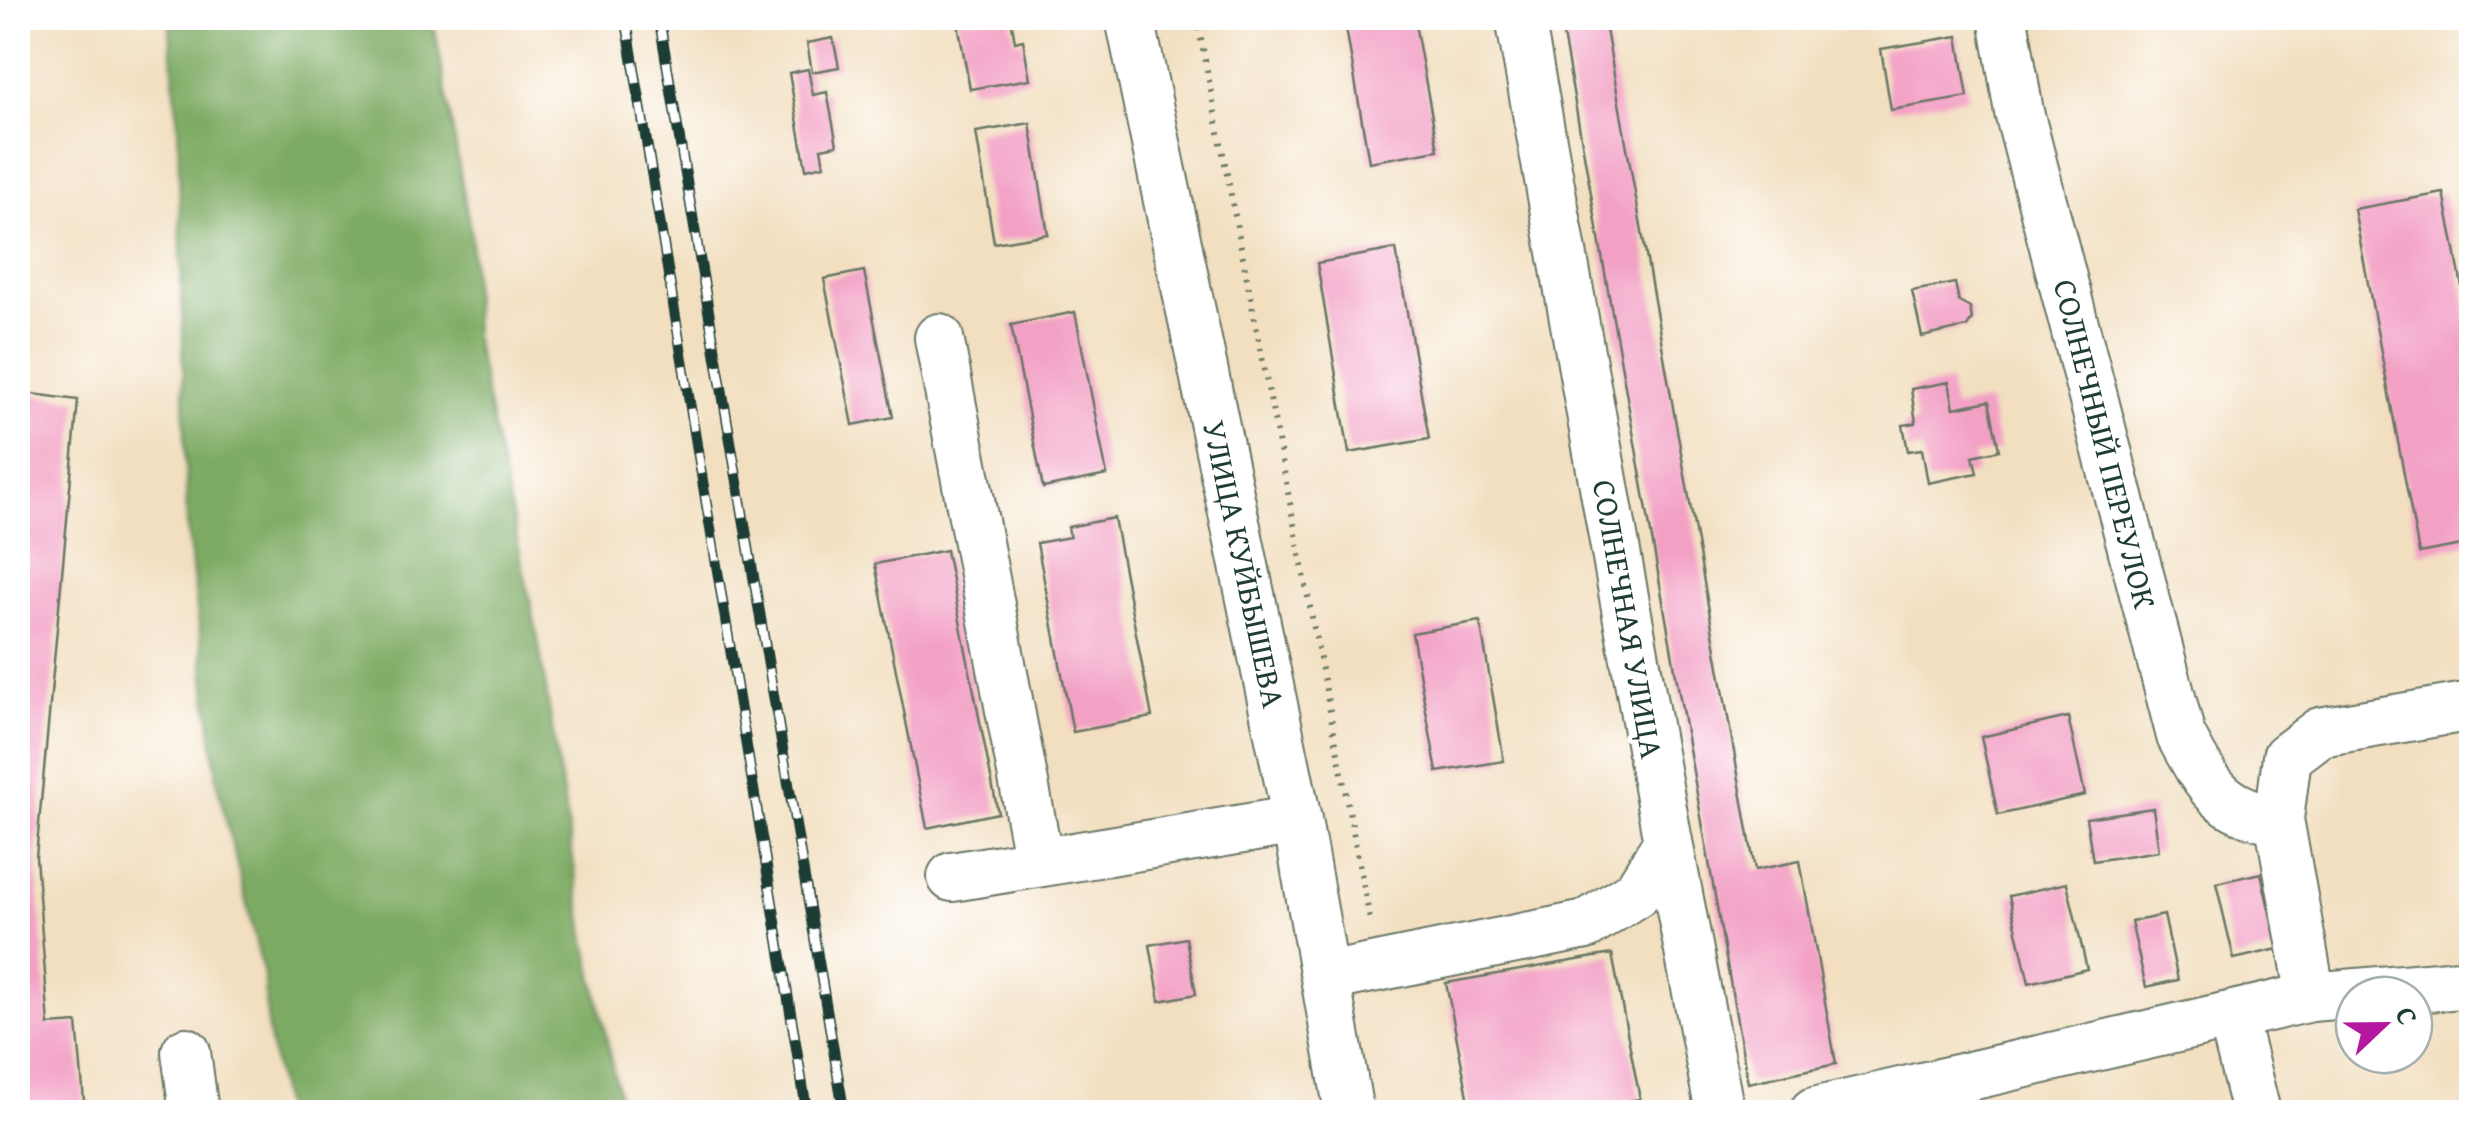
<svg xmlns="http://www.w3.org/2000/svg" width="2489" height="1130" viewBox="0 0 2489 1130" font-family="'Gentium Book Plus',serif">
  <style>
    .forest { fill: #7eab63; stroke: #4e744c; stroke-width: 2.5 }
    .building { fill: #f3a0c5 }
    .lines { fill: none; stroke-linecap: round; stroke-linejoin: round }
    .minor-casing { stroke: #697665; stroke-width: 52 }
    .path { stroke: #697665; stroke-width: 6; stroke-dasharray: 2.5 8; stroke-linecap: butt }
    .minor { stroke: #fff; stroke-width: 48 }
    .rail-casing { stroke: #1f3d34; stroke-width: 11 }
    .rail { stroke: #fff; stroke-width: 8; stroke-dasharray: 22; stroke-linecap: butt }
    .labels { text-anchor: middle; stroke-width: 9; stroke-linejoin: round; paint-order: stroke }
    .street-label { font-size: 32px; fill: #1f3d34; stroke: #fff }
  </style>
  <rect width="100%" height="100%" fill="#fff"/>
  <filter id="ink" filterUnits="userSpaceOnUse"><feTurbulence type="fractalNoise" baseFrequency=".01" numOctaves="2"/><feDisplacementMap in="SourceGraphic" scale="20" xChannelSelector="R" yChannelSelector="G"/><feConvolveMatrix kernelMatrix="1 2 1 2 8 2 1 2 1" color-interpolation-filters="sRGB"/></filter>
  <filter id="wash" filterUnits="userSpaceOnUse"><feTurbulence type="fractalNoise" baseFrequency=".0048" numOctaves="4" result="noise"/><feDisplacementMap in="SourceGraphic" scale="40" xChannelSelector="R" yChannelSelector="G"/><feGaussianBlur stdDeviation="2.25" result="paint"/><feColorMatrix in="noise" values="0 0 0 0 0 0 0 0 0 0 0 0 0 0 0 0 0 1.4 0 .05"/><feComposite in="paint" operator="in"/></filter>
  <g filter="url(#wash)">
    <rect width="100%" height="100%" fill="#f2dfc0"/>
    <polygon class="forest" points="169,18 433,18 471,235 474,338 537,633 586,941 622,1112 284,1112 268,1032 265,980 218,787 187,525 178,126"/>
    <g id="blocks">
      <g class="building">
        <polygon points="957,18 1011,18 1015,42 1023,40 1030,79 970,89"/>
        <polygon points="1371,18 1414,18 1438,150 1369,162 1345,22"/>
        <polygon points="1560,18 1604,18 1755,870 1800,861 1836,1064 1748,1083"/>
        <polygon points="1958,36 1968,97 1891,110 1881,49"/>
        <polygon points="833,38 839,67 812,72 807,43"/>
        <polygon points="808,69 813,95 827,92 837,145 821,148 824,165 806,169 789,73"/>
        <polygon points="1030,123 1048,234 994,243 976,132"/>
        <polygon points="2444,193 2472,338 2472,543 2419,553 2354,209"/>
        <polygon points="1396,249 1429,439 1349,453 1317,263"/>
        <polygon points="864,271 893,417 853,425 824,279"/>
        <polygon points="1955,283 1959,302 1970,308 1972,319 1967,327 1922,337 1912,291"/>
        <polygon points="1075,312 1107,475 1043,488 1011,325"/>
        <polygon points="1949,382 1954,408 1989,401 1999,450 1973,456 1977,473 1928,483 1922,449 1908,451 1903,425 1916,423 1911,389"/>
        <polygon points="18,392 78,400 36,857 49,1025 77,1023 85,1112 18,1112"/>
        <polygon points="1114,518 1152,717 1073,732 1037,543 1070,537 1068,527"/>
        <polygon points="946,550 998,813 927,828 875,564"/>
        <polygon points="1480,621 1504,761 1437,772 1412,633"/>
        <polygon points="2068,717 2085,795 1998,815 1981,737"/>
        <polygon points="2153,808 2159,851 2093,861 2086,818"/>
        <polygon points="2261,873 2278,949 2234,959 2216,883"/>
        <polygon points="2067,883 2087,969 2029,983 2009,896"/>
        <polygon points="2164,915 2178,980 2146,987 2131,922"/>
        <polygon points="1186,938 1196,994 1160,1001 1150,945"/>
        <polygon points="1612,954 1640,1099 1559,1112 1471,1112 1446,983"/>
      </g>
    </g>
  </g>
  <g filter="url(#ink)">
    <use href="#blocks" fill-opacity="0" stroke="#697665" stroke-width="2.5"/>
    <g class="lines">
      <g class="minor-casing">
        <g id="minor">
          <polyline points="1130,18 1297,820 1349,1112"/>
          <path d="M2003 18 2019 112 2181 736C2207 784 2220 812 2279 819"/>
          <polyline points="939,338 1039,862"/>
          <polyline points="1668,842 1720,1112"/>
          <polyline points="952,877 1297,820"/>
          <polyline points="1327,977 1586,925 1637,892 1668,842 1520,18"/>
          <polyline points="2311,997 2279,819 2287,757 2320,732 2472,706"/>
          <polyline points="2232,1016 2256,1112"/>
          <polyline points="186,1052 194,1112"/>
          <polyline points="1814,1112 2311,997 2472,983"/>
        </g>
      </g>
      <polyline class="path" points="1197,18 1371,925"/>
      <use href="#minor" class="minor"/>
      <g class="rail-casing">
        <g id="rail">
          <polyline points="626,18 807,1112"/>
          <polyline points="659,18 844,1112"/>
        </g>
      </g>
      <use href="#rail" class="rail"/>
    </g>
  </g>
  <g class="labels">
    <g class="street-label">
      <text transform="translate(2105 444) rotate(76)" y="11">СОЛНЕЧНЫЙ ПЕРЕУЛОК</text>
      <text transform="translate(1244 564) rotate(78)" y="11">УЛИЦА КУЙБЫШЕВА</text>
      <text transform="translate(1628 619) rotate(80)" y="11">СОЛНЕЧНАЯ УЛИЦА</text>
    </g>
  </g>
  <rect width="2489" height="1130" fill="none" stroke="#fff" stroke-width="60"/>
  <g transform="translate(2384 1025) rotate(68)"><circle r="48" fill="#ffffff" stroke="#a5b1ae" stroke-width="2.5"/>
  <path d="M0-8L18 38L0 25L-18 38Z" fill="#b5179e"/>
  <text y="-15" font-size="28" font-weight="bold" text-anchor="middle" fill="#1f3d34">С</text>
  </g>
</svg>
